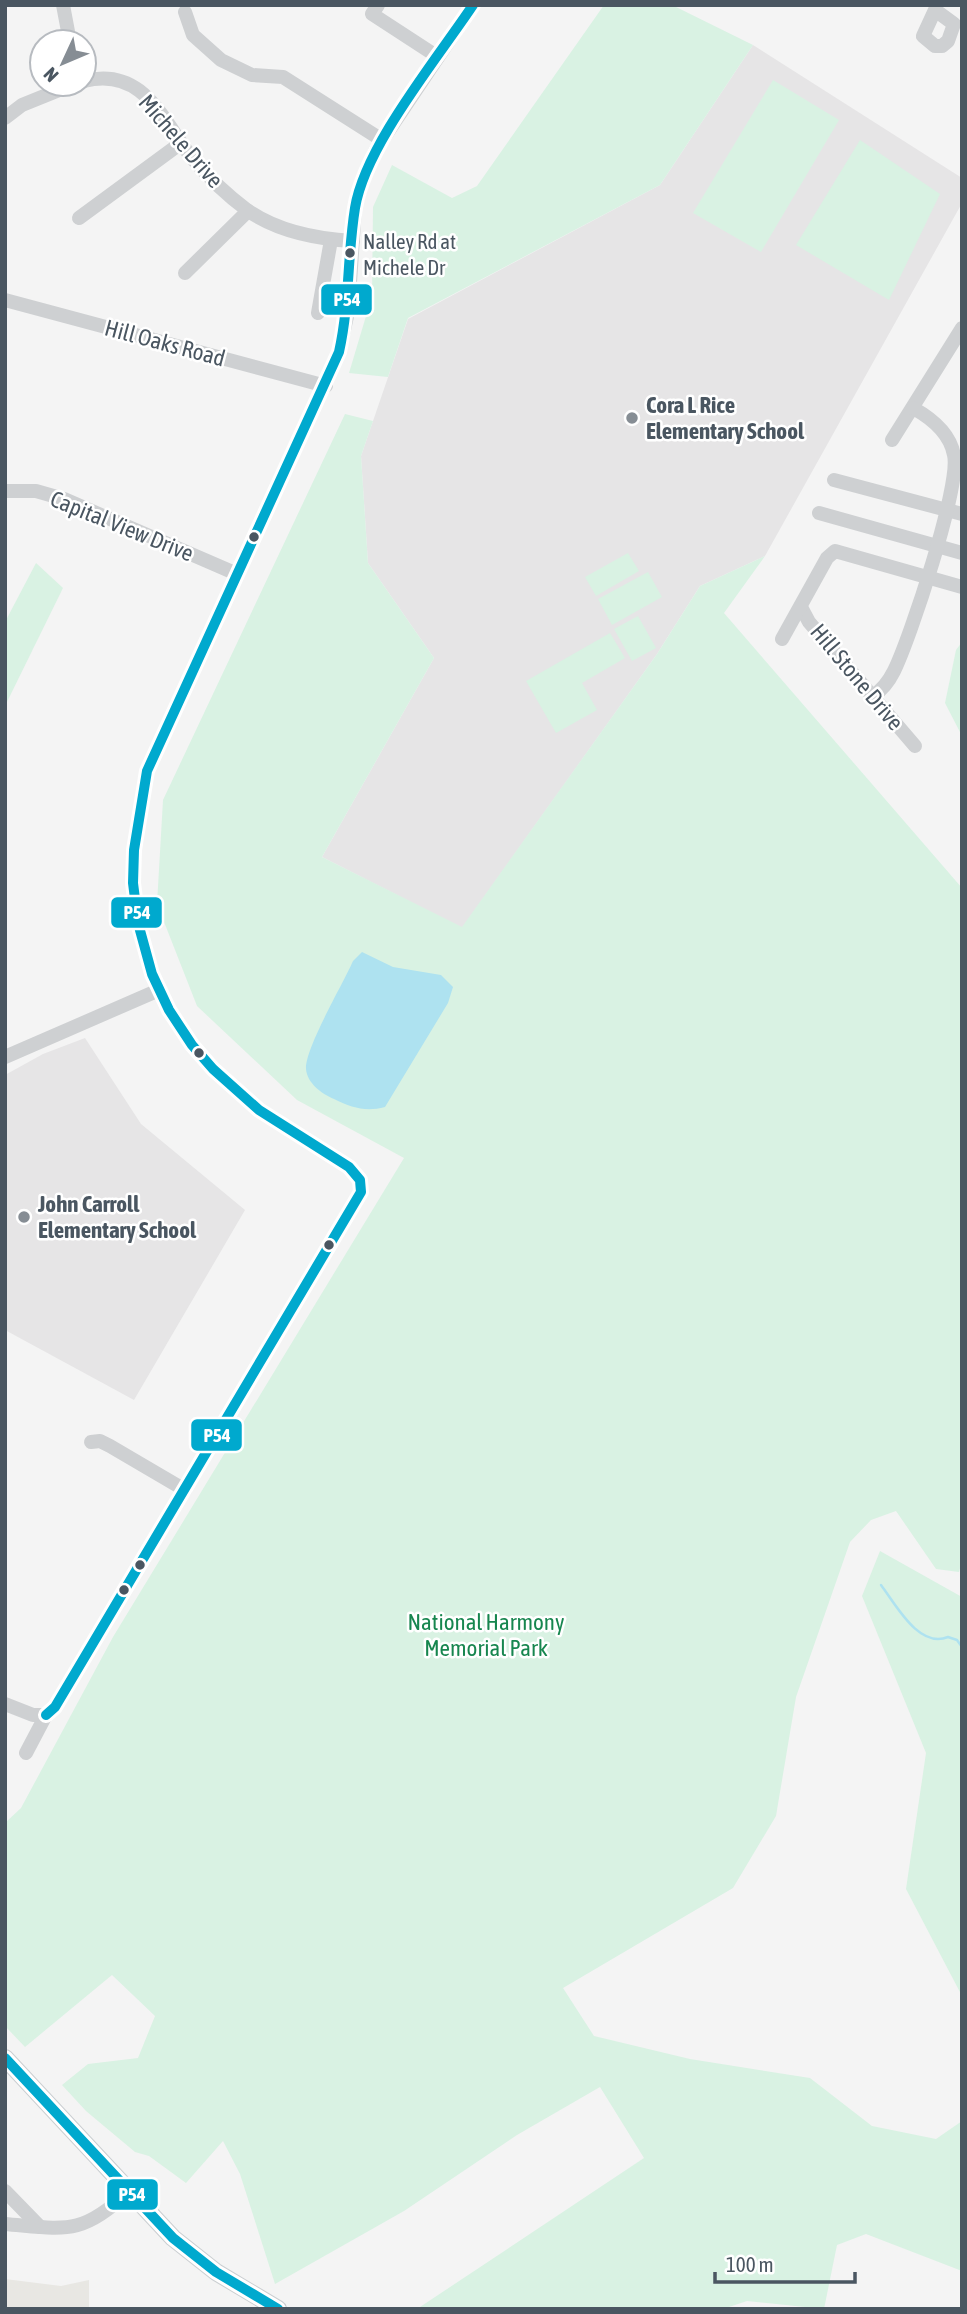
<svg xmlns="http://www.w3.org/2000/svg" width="967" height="2314" viewBox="0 0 967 2314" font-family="'Asap Condensed',sans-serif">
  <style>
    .commercial { fill: #e8e7e3 }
    .education { fill: #e6e5e6 }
    .green { fill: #d9f2e3 }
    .water { fill: #aee2f0 }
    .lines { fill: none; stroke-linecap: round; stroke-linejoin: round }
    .stream { stroke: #aee2f0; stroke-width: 2.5 }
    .minor { stroke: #ced0d2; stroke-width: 14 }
    .major { stroke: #caced1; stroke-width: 18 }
    .bus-1-casing { stroke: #fff; stroke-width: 16 }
    .bus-1 { stroke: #00a9ce; stroke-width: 10 }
    .bus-dot { fill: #4a5661; stroke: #fff; stroke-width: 2.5 }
    .poi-dot { fill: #868d94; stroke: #fff; stroke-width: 2.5 }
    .labels { text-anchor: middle; stroke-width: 5; stroke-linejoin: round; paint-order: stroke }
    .bus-label { font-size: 21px; fill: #4a5661; stroke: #fff; text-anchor: start }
    .street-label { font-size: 23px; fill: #4a5661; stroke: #fff }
    .poi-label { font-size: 23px; font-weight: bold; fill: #4a5661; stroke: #fff; text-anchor: start }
    .park-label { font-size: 23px; fill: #17864f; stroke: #fff }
    .line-badge { stroke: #fff; stroke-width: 2.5 }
    .badge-label { font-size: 19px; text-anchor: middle; font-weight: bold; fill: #fff }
  </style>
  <rect width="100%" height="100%" fill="#f4f4f4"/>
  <polygon class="commercial" points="5,2279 61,2286 89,2280 89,2309 5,2309"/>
  <g class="education">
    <polygon points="753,45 962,178 962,203 765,556 700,586 657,654 462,928 322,857 434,658 368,563 361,456 408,319 660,185"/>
    <polygon points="85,1038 141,1124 245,1210 134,1400 5,1330 5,1075 43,1054"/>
  </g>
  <g class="green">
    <polygon points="604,5 672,5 753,45 660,185 408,318 388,377 349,373 372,296 373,207 392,165 452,198 477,186"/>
    <polygon points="773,80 839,120 761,252 693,213"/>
    <polygon points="860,140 940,194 889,300 796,245"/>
    <polygon points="345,414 373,421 361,456 368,563 434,658 322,857 462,927 657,654 700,586 765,556 724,613 962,888 962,1561 959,1572 936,1569 896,1511 871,1520 850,1542 796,1697 776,1816 733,1888 563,1988 594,2036 690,2059 810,2078 872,2126 936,2139 962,2121 962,2271 866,2234 837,2245 824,2309 747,2301 723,2309 417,2309 644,2158 600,2087 517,2135 404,2211 275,2284 240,2174 223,2141 186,2183 149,2156 135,2152 86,2111 62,2085 88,2064 138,2058 155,2016 112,1975 25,2047 5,2026 5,1823 21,1808 113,1637 404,1158 297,1100 197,1006 157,904 163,800"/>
    <polygon points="628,553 639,571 596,596 585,577"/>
    <polygon points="36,563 63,588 5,706 5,622"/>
    <polygon points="648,572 662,597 612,625 598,599"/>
    <polygon points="638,616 656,648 632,661 614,629"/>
    <polygon points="610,633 625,658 582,683 597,710 556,733 526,681"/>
    <polygon points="962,642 962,736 945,703 956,650"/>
    <polygon points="880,1551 962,1597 962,1996 906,1889 926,1753 862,1596"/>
  </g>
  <path class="water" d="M362 952 393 967 441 975 453 987 448 1003 385 1107C366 1112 352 1108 334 1099 322 1094 307 1083 306 1069 305 1048 343 984 353 961Z"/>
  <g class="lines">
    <path class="stream" d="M881 1585C896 1605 919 1649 948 1637L957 1640 962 1647"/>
    <g class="minor">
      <polyline points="63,5 70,42"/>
      <polyline points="378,5 372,14 438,57"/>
      <polygon points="935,10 954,24 948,41 942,46 935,46 923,36"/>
      <polyline points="185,12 193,35 221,60 252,75 283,77 382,140"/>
      <path d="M84 81C143 66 162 119 192 158 208 177 227 195 247 210 277 231 317 239 353 241"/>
      <polyline points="5,118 22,105 74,84"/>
      <polyline points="79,218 181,143"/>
      <polyline points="185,273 248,211"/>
      <polyline points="5,300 326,386"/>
      <polyline points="318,313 331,240"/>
      <polyline points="892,440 962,328"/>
      <polyline points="834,480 962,514"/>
      <polyline points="5,491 36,491 64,499 237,574"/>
      <polyline points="819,513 962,553"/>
      <polyline points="801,607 809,622 915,746"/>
      <polyline points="782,639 827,558 835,551 962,587"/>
      <path d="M873 696C882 690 889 681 894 671 910 639 961 485 954 455 950 433 931 418 913 408"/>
      <polyline points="5,1057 159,990"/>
      <polyline points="91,1442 100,1441 110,1446 185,1490"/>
      <polyline points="5,1704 33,1715 46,1715"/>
      <polyline points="26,1753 46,1715 55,1707 361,1192 360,1180 349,1167 259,1110 213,1069 192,1045 169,1010 152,974 138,923 133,883 134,850 147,771 339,352 348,312 355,208 361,186 375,151 473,5"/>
      <polyline points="5,2191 40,2227"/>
      <path d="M5 2224C65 2229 82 2236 128 2192"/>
    </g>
    <polyline class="major" points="5,2058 173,2238 216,2272 278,2309"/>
    <g class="bus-1-casing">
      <g id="bus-1">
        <path d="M46 1715 55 1707 361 1192 360 1180 349 1167 259 1110 213 1069 192 1045 169 1010 152 974 138 923 133 883 134 850 147 771 339 352C350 302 347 257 355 208 365 146 437 59 473 5"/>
        <polyline points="5,2058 173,2238 216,2272 278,2309"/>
      </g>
    </g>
    <use href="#bus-1" class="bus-1"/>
  </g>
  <g class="bus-dot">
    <circle cx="350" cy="253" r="6"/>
    <circle cx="254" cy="537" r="6"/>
    <circle cx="199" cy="1053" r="6"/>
    <circle cx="329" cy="1245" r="6"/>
    <circle cx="140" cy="1565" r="6"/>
    <circle cx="124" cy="1590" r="6"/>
  </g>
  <g class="poi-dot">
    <circle cx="632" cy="418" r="7"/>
    <circle cx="24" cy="1217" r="7"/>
  </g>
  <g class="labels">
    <g class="bus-label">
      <text x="363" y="249">Nalley Rd at<tspan x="363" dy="26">Michele Dr</tspan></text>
    </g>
    <g class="street-label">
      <text transform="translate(181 141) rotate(49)" y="8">Michele Drive</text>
      <text transform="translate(165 343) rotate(15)" y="8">Hill Oaks Road</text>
      <text transform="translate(122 526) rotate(22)" y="8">Capital View Drive</text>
      <text transform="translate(857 677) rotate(50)" y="8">Hill Stone Drive</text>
    </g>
    <g class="poi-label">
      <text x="646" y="413">Cora L Rice<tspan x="646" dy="26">Elementary School</tspan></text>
      <text x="38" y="1212">John Carroll<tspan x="38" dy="26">Elementary School</tspan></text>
    </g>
    <g class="park-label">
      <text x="486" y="1630">National Harmony<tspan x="486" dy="26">Memorial Park</tspan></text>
    </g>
  </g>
  <g class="line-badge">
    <rect x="320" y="283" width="53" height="33" rx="7" fill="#00a9ce"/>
    <rect x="110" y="896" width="53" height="33" rx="7" fill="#00a9ce"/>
    <rect x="190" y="1418" width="53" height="34" rx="7" fill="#00a9ce"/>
    <rect x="106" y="2178" width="53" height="33" rx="7" fill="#00a9ce"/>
  </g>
  <g class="badge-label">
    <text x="347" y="306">P54</text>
    <text x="137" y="919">P54</text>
    <text x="217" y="1442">P54</text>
    <text x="132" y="2201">P54</text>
  </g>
  <rect width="967" height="2314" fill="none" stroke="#4a5661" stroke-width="14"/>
  <g transform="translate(63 63) rotate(226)"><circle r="33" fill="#ffffff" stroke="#b7bbc0" stroke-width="2"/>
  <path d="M0-5L12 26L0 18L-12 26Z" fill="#868d94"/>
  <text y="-10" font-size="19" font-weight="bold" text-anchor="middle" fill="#4a5661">N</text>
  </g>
  <path d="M715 2272v10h140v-10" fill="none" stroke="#4a5661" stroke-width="3.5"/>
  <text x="726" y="2272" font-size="21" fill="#4a5661" stroke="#ffffff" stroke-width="5" paint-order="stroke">100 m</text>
</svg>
